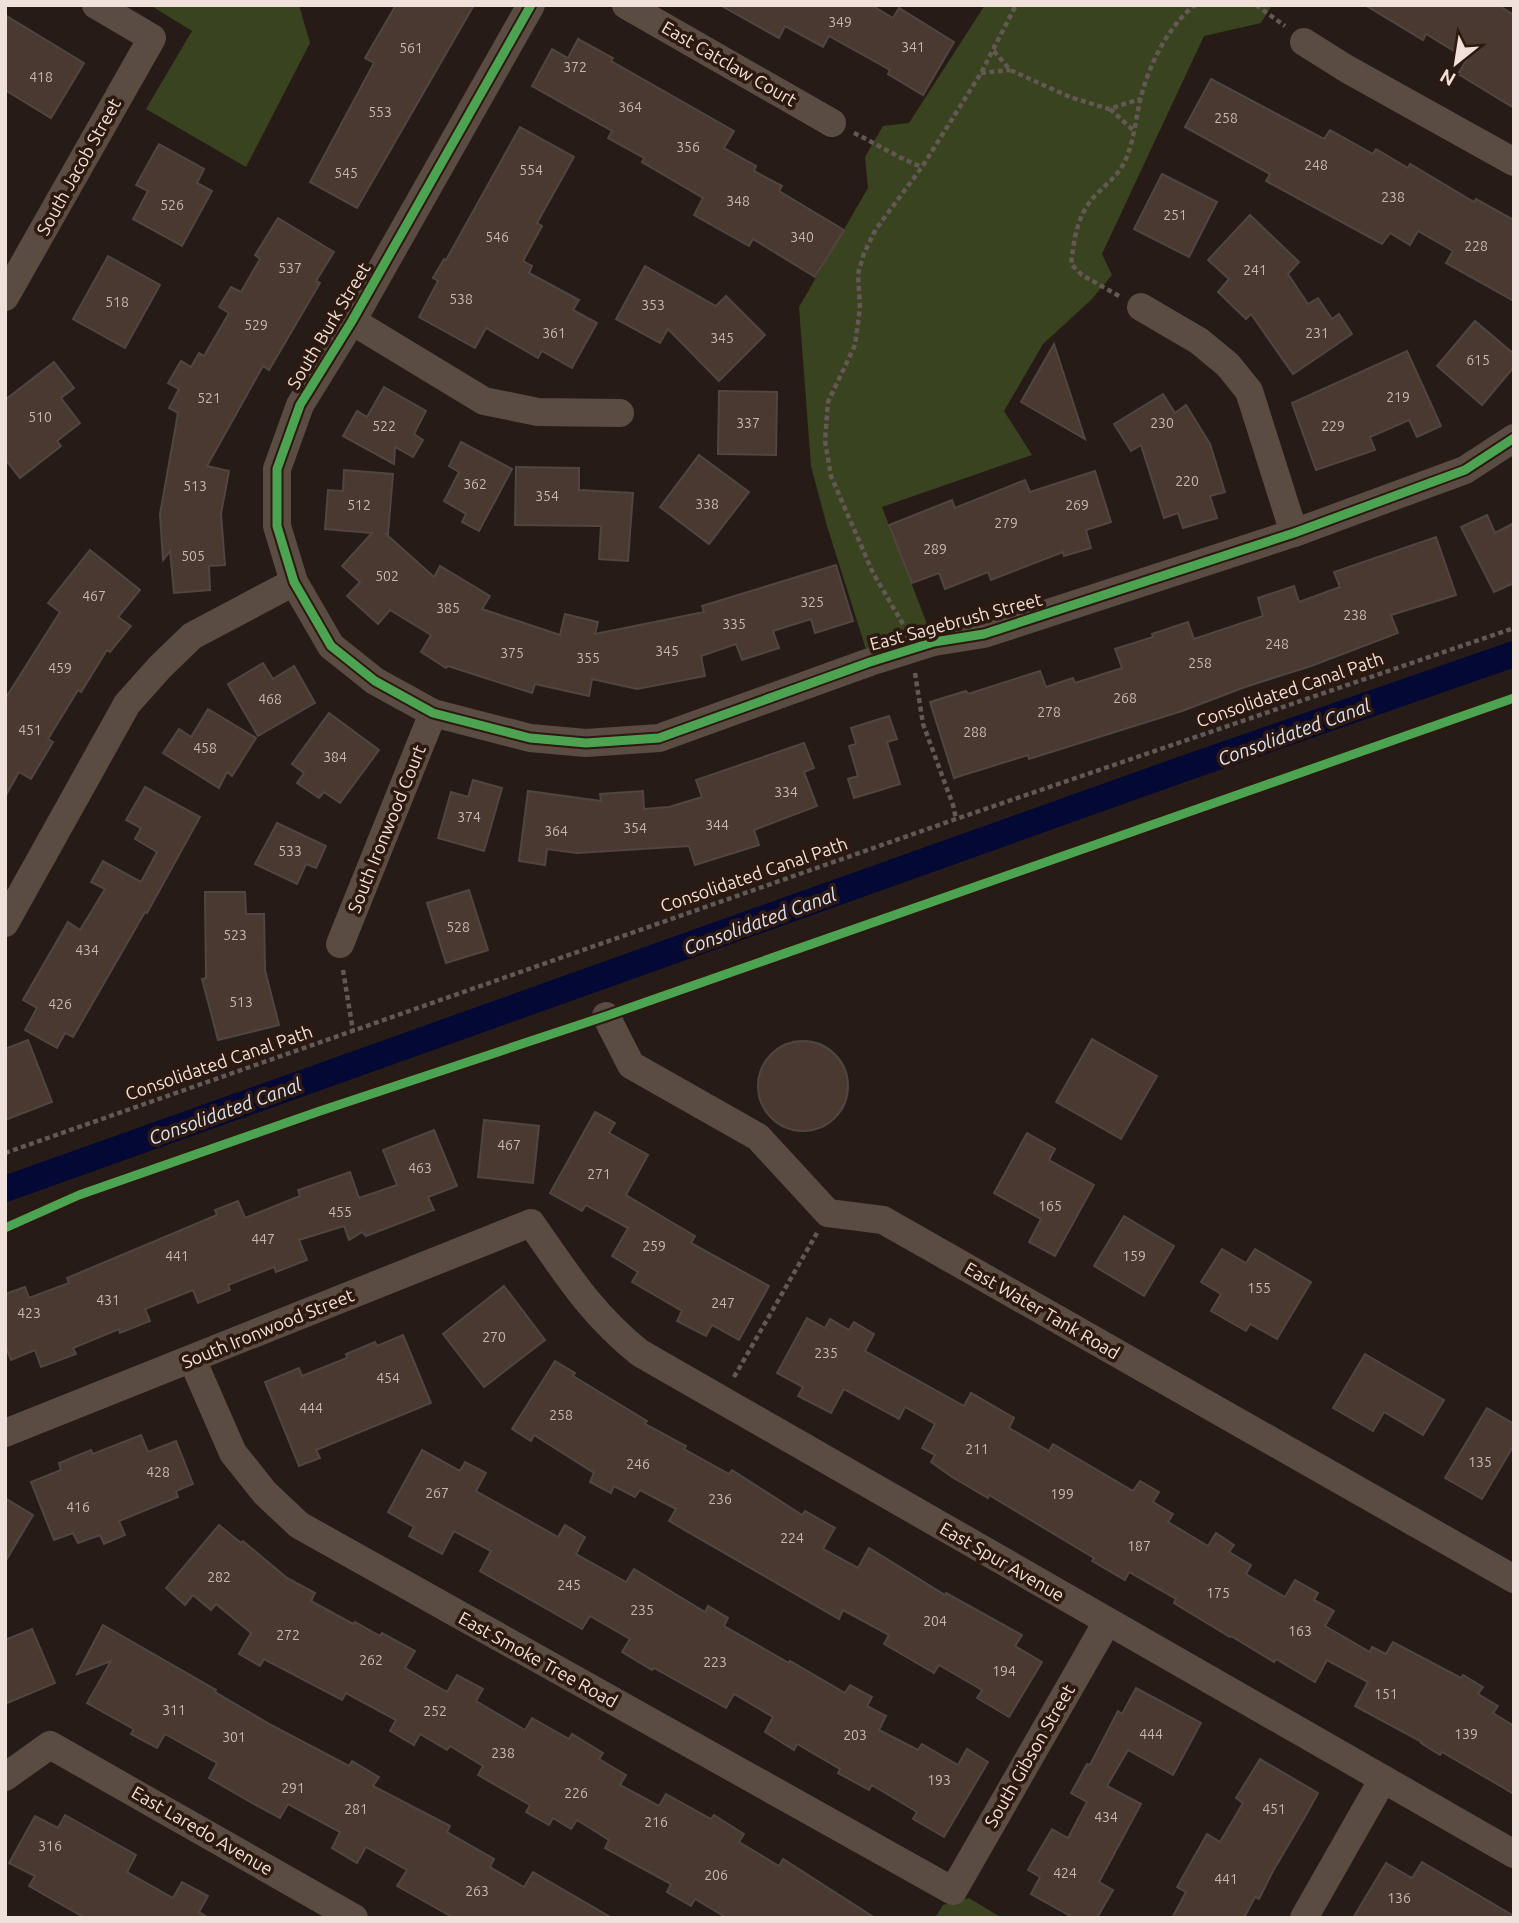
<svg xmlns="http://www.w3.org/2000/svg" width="1519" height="1923" viewBox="0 0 1519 1923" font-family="Ubuntu,sans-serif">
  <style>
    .green { fill: #3a4320 }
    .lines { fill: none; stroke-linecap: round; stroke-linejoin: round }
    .canal { stroke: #030934; stroke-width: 26 }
    .building { fill: #493931; stroke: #504641; stroke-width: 2 }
    .path { stroke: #635852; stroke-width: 4.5; stroke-dasharray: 5 3.5; stroke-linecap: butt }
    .minor { stroke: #5b4c43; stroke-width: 28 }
    .cycleway-casing { stroke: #2d190f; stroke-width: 13 }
    .cycleway { stroke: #4ca352; stroke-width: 9 }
    .labels { text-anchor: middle; stroke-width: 7; stroke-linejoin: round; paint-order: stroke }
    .number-label { font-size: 14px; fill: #c6b7b0 }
    .street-label { font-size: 18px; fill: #f0e1da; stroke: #2d190f }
    .water-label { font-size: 19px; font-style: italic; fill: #dae4f4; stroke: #2d190f }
  </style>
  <rect width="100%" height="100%" fill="#261b16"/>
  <g class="green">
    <polygon points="150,5 299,5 310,43 246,167 146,109 192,31"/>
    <polygon points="985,5 1272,5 1261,23 1204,36 1102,254 1112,275 1091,300 1043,344 1004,411 1032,455 882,507 934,642 870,662 827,526 811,466 799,307 868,188 865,157 883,126 909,123"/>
    <polygon points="969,1898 1002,1918 935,1918 943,1905"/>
  </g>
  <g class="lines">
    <polyline class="canal" points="5,1189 1183,769 1514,654"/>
  </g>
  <g class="building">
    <polygon points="396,5 474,5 357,208 310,182 374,63 365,58"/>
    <polygon points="720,5 871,5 893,18 899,8 954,42 923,95 888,74 890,70 829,36 823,47 785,26 779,38"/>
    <polygon points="1365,5 1498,5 1514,15 1514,108 1458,74 1467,59 1426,34 1423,40"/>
    <polygon points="5,15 84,63 51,118 5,90"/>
    <polygon points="578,39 613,58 611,61 734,131 724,148 756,166 754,171 782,186 779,191 844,230 815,277 753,239 749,246 694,215 703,198 642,162 644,158 608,138 612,131 532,86 552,49 568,58"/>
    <polygon points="1211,79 1324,139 1330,130 1373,154 1376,149 1408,168 1410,164 1474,202 1476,199 1514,220 1514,301 1446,263 1453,251 1418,231 1410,245 1390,233 1382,244 1266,181 1270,174 1185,127"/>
    <polygon points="520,127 574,157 537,223 542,226 523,261 532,266 529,273 579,300 573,310 597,323 572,368 542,351 538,358 486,328 475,348 419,317 438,281 433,278 444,259 446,260"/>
    <polygon points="159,144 204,169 197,183 212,191 182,246 133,219 148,191 136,185"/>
    <polygon points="1162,174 1217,202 1189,257 1134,229"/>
    <polygon points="1250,215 1299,262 1288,274 1308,304 1318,298 1332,319 1339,314 1352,334 1293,374 1251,314 1246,319 1218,292 1229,279 1208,260"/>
    <polygon points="278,218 334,252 316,281 320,283 269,370 263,366 207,466 229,471 221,514 225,565 209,566 210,590 174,593 170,551 163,560 160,514 178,413 169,408 179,389 168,383 181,361 191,367 199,353 204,356 229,313 219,307 231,287 241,292 260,259 255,255"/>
    <polygon points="108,256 160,285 125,348 73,319"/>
    <polygon points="645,266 716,306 726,296 765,335 719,381 668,329 660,343 616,319"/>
    <polygon points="1475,321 1514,354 1514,367 1482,405 1437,366"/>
    <polygon points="1054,344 1085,439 1021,402"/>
    <polygon points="1407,351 1441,426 1417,437 1409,420 1370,437 1375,450 1316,470 1292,403"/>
    <polygon points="54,362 74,388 61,398 80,423 57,441 61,446 20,478 5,459 5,400"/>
    <polygon points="384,387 426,411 414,434 423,440 413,457 395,447 394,464 343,436 357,411 367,417"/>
    <polygon points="719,391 777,392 776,455 718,454"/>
    <polygon points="1163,394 1175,413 1186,405 1210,444 1225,492 1210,496 1217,518 1183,528 1178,513 1164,518 1141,445 1131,451 1114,424"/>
    <polygon points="461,442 512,469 479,531 462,522 466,514 444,501 459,472 449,466"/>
    <polygon points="699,455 749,492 709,544 660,507"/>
    <polygon points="516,467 579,468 579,490 633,493 628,561 599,559 601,526 515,525"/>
    <polygon points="344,470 393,474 388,534 386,534 434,577 440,566 490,596 482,609 560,635 565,614 598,622 595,634 704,612 702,606 836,565 853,621 815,633 811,619 773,631 779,648 742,660 736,644 701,656 705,676 637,689 592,679 589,696 535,684 532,693 448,666 446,668 421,652 431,635 390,610 378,624 347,596 360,582 342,566 372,533 325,529 328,490 343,491"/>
    <polygon points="1095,471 1111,522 1086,530 1091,548 1064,556 1063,552 991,580 988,572 945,589 939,573 912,583 889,525 952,500 955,508 1025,480 1030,492"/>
    <polygon points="1487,515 1495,533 1514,523 1514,583 1494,592 1461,527"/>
    <polygon points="1436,537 1456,595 1391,615 1398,633 1311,666 1245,687 1182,711 1029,759 1028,755 954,778 930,702 966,691 968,694 1040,671 1046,687 1073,678 1075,683 1122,668 1115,649 1153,637 1152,634 1188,622 1194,639 1263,616 1258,598 1294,586 1299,602 1340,587 1334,572"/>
    <polygon points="90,550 140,590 118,617 131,626 110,652 107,650 81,692 78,690 48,739 53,742 31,779 19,772 5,797 5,699 60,612 48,603"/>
    <polygon points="263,663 273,679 294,666 315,703 258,736 228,684"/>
    <polygon points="208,709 256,738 232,776 227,772 219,788 163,753 179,729 191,737"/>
    <polygon points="329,713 379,750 340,803 324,792 319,798 297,783 304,773 292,764"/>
    <polygon points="889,716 897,739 887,742 900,784 854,798 848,779 858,776 849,746 856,744 851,728"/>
    <polygon points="804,743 814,768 804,772 817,806 754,830 759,845 695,865 689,846 577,853 547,849 545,865 519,861 528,791 601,801 600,794 643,791 644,809 669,807 702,797 696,780"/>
    <polygon points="473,780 502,788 484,851 438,838 451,792 468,797"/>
    <polygon points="145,787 200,817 147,913 145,912 73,1037 65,1033 57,1048 25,1030 37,1008 23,1000 68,922 80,930 105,889 91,882 103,861 141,882 157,852 135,839 141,828 126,820"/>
    <polygon points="277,823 326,846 316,868 306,864 297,884 255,864"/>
    <polygon points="469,890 488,950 446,963 427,903"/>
    <polygon points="205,892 245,892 246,914 264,914 265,970 279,1025 218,1040 202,979 206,978"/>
    <polygon points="1092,1039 1157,1076 1121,1139 1056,1102"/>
    <polygon points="28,1040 52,1102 5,1120 5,1049"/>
    <circle cx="803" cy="1086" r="45"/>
    <polygon points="595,1112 615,1123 609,1133 648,1155 626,1195 695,1236 691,1243 769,1286 739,1340 712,1325 706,1336 677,1321 682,1311 632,1282 638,1272 612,1256 628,1228 586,1205 582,1211 550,1193"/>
    <polygon points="484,1120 539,1126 533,1183 478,1177"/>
    <polygon points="434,1130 457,1186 428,1197 434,1210 366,1236 362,1232 349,1240 344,1226 299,1240 307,1260 276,1272 274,1267 228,1285 230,1290 198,1303 193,1290 145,1309 150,1321 120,1333 119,1329 73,1348 76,1354 41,1367 35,1350 11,1360 5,1345 5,1294 25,1287 29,1298 69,1283 67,1278 217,1215 215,1210 238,1201 245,1218 300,1196 298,1190 350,1172 359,1198 397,1185 383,1150"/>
    <polygon points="1027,1133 1055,1149 1049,1160 1094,1185 1055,1256 1029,1242 1041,1219 994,1193"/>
    <polygon points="1124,1216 1174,1246 1144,1296 1094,1266"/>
    <polygon points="1222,1249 1246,1263 1255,1249 1311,1282 1277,1339 1250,1324 1246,1331 1211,1311 1221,1294 1201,1282"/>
    <polygon points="504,1286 545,1340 484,1387 443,1334"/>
    <polygon points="807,1318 825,1328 830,1319 849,1330 854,1322 874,1334 865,1351 964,1406 971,1393 1014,1418 1009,1428 1049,1451 1053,1444 1133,1491 1140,1481 1159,1492 1153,1502 1173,1514 1168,1522 1208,1546 1216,1533 1234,1545 1229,1552 1251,1565 1246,1574 1285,1597 1295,1580 1318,1593 1314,1600 1334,1611 1325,1626 1370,1652 1372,1647 1386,1654 1393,1642 1461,1678 1463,1675 1483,1687 1478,1694 1498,1706 1493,1713 1514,1726 1514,1794 1442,1752 1440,1755 1421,1743 1422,1742 1355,1706 1368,1682 1327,1660 1315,1682 1276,1659 1274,1662 1231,1636 1230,1637 1174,1603 1176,1599 1129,1572 1125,1580 1092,1561 1094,1558 989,1495 988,1498 952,1477 931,1462 935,1455 922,1448 935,1424 905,1407 899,1419 844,1389 831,1413 798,1396 803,1387 777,1373"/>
    <polygon points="403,1335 431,1403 316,1450 320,1458 299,1466 265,1382 299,1368 302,1376 347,1358 346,1354 375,1342 377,1346"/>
    <polygon points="1365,1354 1444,1400 1423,1435 1384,1412 1373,1431 1333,1408"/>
    <polygon points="555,1361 575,1373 573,1376 647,1421 645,1424 686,1446 684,1449 729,1474 732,1470 802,1515 805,1511 835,1528 823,1549 858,1568 869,1548 945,1595 946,1593 1022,1635 1015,1646 1042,1662 1009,1717 977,1698 982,1690 939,1665 934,1673 884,1644 889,1635 843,1610 839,1619 669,1521 676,1509 640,1490 635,1497 614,1486 611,1493 590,1482 594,1473 534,1435 531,1441 512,1429"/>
    <polygon points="1487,1408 1514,1424 1514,1445 1482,1499 1445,1478"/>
    <polygon points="141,1435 148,1452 176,1441 193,1484 176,1491 178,1497 119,1521 125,1535 104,1544 100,1535 78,1543 73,1533 54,1540 31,1482 61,1470 59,1463 91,1450 93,1454"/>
    <polygon points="422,1450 460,1471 465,1462 486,1473 476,1491 558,1537 565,1525 585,1537 576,1554 626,1582 634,1569 705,1612 708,1606 728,1618 724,1626 789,1663 790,1661 845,1693 850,1685 872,1697 867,1706 886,1716 879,1730 918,1750 922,1744 958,1765 967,1749 988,1762 944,1837 913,1819 917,1812 872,1785 869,1790 838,1773 840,1769 797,1744 794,1750 765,1732 773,1717 734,1694 726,1708 654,1668 652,1670 622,1652 630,1639 590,1616 582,1629 480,1571 491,1551 454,1531 442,1554 409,1536 414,1527 388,1512"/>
    <polygon points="5,1498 33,1515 5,1562"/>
    <polygon points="219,1525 241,1543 243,1541 287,1578 315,1593 311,1601 353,1624 355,1622 380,1636 382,1633 415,1651 405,1668 447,1692 457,1675 483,1689 476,1701 525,1730 532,1718 569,1739 572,1734 603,1753 599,1759 626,1775 620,1785 659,1806 666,1794 711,1819 714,1815 744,1834 739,1842 779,1866 783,1859 875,1918 727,1918 695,1899 691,1906 667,1892 671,1884 605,1848 609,1840 577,1820 571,1829 553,1818 549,1825 526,1812 530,1805 478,1775 483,1766 450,1746 447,1750 420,1734 414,1745 390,1731 396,1720 346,1693 342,1700 264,1659 260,1666 239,1654 251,1633 216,1604 211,1610 193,1595 185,1605 166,1588"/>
    <polygon points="103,1625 216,1690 215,1692 271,1725 349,1766 352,1761 379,1777 373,1786 450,1826 447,1832 494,1859 490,1867 524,1887 533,1872 612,1918 454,1918 397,1886 407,1870 366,1847 357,1863 332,1848 340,1832 288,1804 280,1818 252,1803 209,1778 217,1763 165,1734 157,1748 131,1734 134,1729 87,1703 111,1661 77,1674"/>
    <polygon points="32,1629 55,1683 5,1704 5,1640"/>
    <polygon points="1136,1688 1201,1723 1173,1775 1128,1750 1107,1786 1141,1804 1099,1882 1113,1890 1097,1918 1074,1918 1031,1894 1040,1877 1028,1870 1052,1829 1068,1838 1087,1802 1071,1793 1087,1764 1090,1765 1118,1711 1122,1714"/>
    <polygon points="1260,1759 1318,1793 1306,1815 1273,1871 1259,1899 1255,1897 1244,1918 1172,1918 1186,1892 1177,1887 1207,1834 1220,1842 1243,1803 1236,1798"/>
    <polygon points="65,1815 136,1855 127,1872 173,1898 182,1882 208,1896 199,1912 209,1918 85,1918 29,1886 35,1876 9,1863 35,1816 58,1828"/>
    <polygon points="1422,1862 1514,1916 1514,1918 1353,1918 1386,1863 1412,1878"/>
  </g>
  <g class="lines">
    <g class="path">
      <polyline points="1256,5 1285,26"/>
      <polyline points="994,51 1010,70 1070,97 1109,109 1140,99"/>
      <polyline points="981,73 1010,70"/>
      <polyline points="1110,109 1134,131"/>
      <path d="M854 133C877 144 898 158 922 167"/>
      <path d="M1119 296 1082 275 1071 264C1074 242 1076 221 1089 203 1099 189 1116 179 1124 163 1134 143 1135 122 1140 101 1148 67 1167 27 1195 5"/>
      <polyline points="903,624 873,573 831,476 825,441 828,402 855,345 860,308 858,274 864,253 876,229 922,167 981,73 1016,5"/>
      <polyline points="915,673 923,724 953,805 956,819"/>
      <polyline points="343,970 353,1031"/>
      <polyline points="630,1007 1514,698"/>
      <polyline points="5,1153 956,819 1514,628"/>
      <polyline points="5,1228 79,1195 320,1111 582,1024"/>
      <polyline points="734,1377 817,1233"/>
    </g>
    <g class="minor">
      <polyline points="531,5 352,321 300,405 277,469 277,526 294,582 331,646 375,681 433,713 530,738 586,743 659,738 870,662 934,642 984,634 1294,533 1465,470 1514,438"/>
      <polyline points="626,5 832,123"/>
      <polyline points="1304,42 1347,69 1514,162"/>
      <polyline points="5,297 152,38 96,5"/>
      <polyline points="1141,307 1199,341 1228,365 1249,391 1294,533"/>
      <polyline points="352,321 484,401 538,412 620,413"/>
      <polyline points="5,923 127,704 160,667 192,636 294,582"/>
      <polyline points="340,944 433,713"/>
      <polyline points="606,1016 631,1065 758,1137 828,1213 883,1220 1514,1579"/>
      <polyline points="192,1359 233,1453 265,1493 299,1525 953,1891 1107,1622"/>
      <path d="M5 1433 531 1223C566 1273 591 1314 640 1353L1514 1854"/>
      <polyline points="5,1777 50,1745 354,1918"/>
      <polyline points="1304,1918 1383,1779"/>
    </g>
    <g class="cycleway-casing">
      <g id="cycleway">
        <polyline points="531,5 352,321 300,405 277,469 277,526 294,582 331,646 375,681 433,713 530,738 586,743 659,738 870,662 934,642 984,634 1294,533 1465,470 1514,438"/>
        <polyline points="5,1228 79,1195 320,1111 606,1016 1514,698"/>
      </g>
    </g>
    <use href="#cycleway" class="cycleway"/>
  </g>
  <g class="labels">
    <g class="number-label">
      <text x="840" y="27">349</text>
      <text x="913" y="52">341</text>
      <text x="411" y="53">561</text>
      <text x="575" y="72">372</text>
      <text x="41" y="82">418</text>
      <text x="630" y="112">364</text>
      <text x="380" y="117">553</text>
      <text x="1226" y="123">258</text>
      <text x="688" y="152">356</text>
      <text x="1316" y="170">248</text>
      <text x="531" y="175">554</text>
      <text x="346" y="178">545</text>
      <text x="1393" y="202">238</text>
      <text x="738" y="206">348</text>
      <text x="172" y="210">526</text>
      <text x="1175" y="220">251</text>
      <text x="497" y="242">546</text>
      <text x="802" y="242">340</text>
      <text x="1476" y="251">228</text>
      <text x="290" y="273">537</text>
      <text x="1255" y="275">241</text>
      <text x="461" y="304">538</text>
      <text x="117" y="307">518</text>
      <text x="653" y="310">353</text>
      <text x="256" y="330">529</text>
      <text x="554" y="338">361</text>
      <text x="1317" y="338">231</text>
      <text x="722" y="343">345</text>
      <text x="1478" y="365">615</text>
      <text x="1398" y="402">219</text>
      <text x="209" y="403">521</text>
      <text x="40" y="422">510</text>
      <text x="748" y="428">337</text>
      <text x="1162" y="428">230</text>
      <text x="384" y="431">522</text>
      <text x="1333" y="431">229</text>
      <text x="1187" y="486">220</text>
      <text x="475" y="489">362</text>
      <text x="195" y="491">513</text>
      <text x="547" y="501">354</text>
      <text x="707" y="509">338</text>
      <text x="359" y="510">512</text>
      <text x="1077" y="510">269</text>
      <text x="1006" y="528">279</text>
      <text x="935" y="554">289</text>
      <text x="193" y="561">505</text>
      <text x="387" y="581">502</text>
      <text x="94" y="601">467</text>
      <text x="812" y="607">325</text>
      <text x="448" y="613">385</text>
      <text x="1355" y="620">238</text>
      <text x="734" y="629">335</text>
      <text x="1277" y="649">248</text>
      <text x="667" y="656">345</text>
      <text x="512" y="658">375</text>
      <text x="588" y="663">355</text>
      <text x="1200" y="668">258</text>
      <text x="60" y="673">459</text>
      <text x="1125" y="703">268</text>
      <text x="270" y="704">468</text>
      <text x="1049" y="717">278</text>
      <text x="30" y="735">451</text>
      <text x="975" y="737">288</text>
      <text x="205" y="753">458</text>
      <text x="335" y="762">384</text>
      <text x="786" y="797">334</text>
      <text x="469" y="822">374</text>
      <text x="717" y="830">344</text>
      <text x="635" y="833">354</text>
      <text x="556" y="836">364</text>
      <text x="290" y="856">533</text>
      <text x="458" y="932">528</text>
      <text x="235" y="940">523</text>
      <text x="87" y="955">434</text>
      <text x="241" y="1007">513</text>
      <text x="60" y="1009">426</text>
      <text x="509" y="1150">467</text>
      <text x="420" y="1173">463</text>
      <text x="599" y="1179">271</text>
      <text x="1050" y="1211">165</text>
      <text x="340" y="1217">455</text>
      <text x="263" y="1244">447</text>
      <text x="654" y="1251">259</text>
      <text x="177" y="1261">441</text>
      <text x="1134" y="1261">159</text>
      <text x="1259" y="1293">155</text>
      <text x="108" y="1305">431</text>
      <text x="723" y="1308">247</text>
      <text x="29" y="1318">423</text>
      <text x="494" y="1342">270</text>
      <text x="826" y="1358">235</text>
      <text x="388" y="1383">454</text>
      <text x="311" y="1413">444</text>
      <text x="561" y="1420">258</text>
      <text x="977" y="1454">211</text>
      <text x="1480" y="1467">135</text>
      <text x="638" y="1469">246</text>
      <text x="158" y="1477">428</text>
      <text x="437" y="1498">267</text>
      <text x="1062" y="1499">199</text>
      <text x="720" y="1504">236</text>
      <text x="78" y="1512">416</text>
      <text x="792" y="1543">224</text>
      <text x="1139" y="1551">187</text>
      <text x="219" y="1582">282</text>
      <text x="569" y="1590">245</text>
      <text x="1218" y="1598">175</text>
      <text x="642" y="1615">235</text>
      <text x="935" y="1626">204</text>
      <text x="1300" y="1636">163</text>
      <text x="288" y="1640">272</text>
      <text x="371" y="1665">262</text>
      <text x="715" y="1667">223</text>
      <text x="1004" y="1676">194</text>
      <text x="1386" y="1699">151</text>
      <text x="174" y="1715">311</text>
      <text x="435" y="1716">252</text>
      <text x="1151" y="1739">444</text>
      <text x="1466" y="1739">139</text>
      <text x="855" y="1740">203</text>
      <text x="234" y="1742">301</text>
      <text x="503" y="1758">238</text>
      <text x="939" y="1785">193</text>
      <text x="293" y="1793">291</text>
      <text x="576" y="1798">226</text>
      <text x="356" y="1814">281</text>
      <text x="1274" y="1814">451</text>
      <text x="1106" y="1822">434</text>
      <text x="656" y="1827">216</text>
      <text x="50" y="1851">316</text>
      <text x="1065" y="1878">424</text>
      <text x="716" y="1880">206</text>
      <text x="1226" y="1884">441</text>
      <text x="477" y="1896">263</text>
      <text x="1399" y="1903">136</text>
    </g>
    <g class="street-label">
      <text transform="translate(729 64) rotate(30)" y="6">East Catclaw Court</text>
      <text transform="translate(79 167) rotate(-61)" y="6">South Jacob Street</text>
      <text transform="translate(329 326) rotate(-59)" y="6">South Burk Street</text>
      <text transform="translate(956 622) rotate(-15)" y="6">East Sagebrush Street</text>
      <text transform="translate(1290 690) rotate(-19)" y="6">Consolidated Canal Path</text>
      <text transform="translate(387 829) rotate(-68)" y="6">South Ironwood Court</text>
      <text transform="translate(754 875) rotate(-19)" y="6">Consolidated Canal Path</text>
      <text transform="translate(219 1063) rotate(-19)" y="6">Consolidated Canal Path</text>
      <text transform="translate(1042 1311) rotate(30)" y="6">East Water Tank Road</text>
      <text transform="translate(268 1329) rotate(-22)" y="6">South Ironwood Street</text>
      <text transform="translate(1002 1562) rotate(30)" y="6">East Spur Avenue</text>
      <text transform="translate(538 1660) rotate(29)" y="6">East Smoke Tree Road</text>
      <text transform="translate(1030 1756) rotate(-60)" y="6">South Gibson Street</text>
      <text transform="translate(202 1831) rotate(30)" y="6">East Laredo Avenue</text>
    </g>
    <g class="water-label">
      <text transform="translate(1294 732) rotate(-20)" y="7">Consolidated Canal</text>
      <text transform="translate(760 921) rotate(-20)" y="7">Consolidated Canal</text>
      <text transform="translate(225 1111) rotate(-20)" y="7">Consolidated Canal</text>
    </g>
  </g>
  <rect width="1519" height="1923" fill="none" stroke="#f0e1da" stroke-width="14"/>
  <g transform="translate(1456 63) rotate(210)" stroke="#2d190f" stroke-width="5" paint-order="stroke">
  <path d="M0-5L12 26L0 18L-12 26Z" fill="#f0e1da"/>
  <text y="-10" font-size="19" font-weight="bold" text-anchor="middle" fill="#f0e1da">N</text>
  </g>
</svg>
